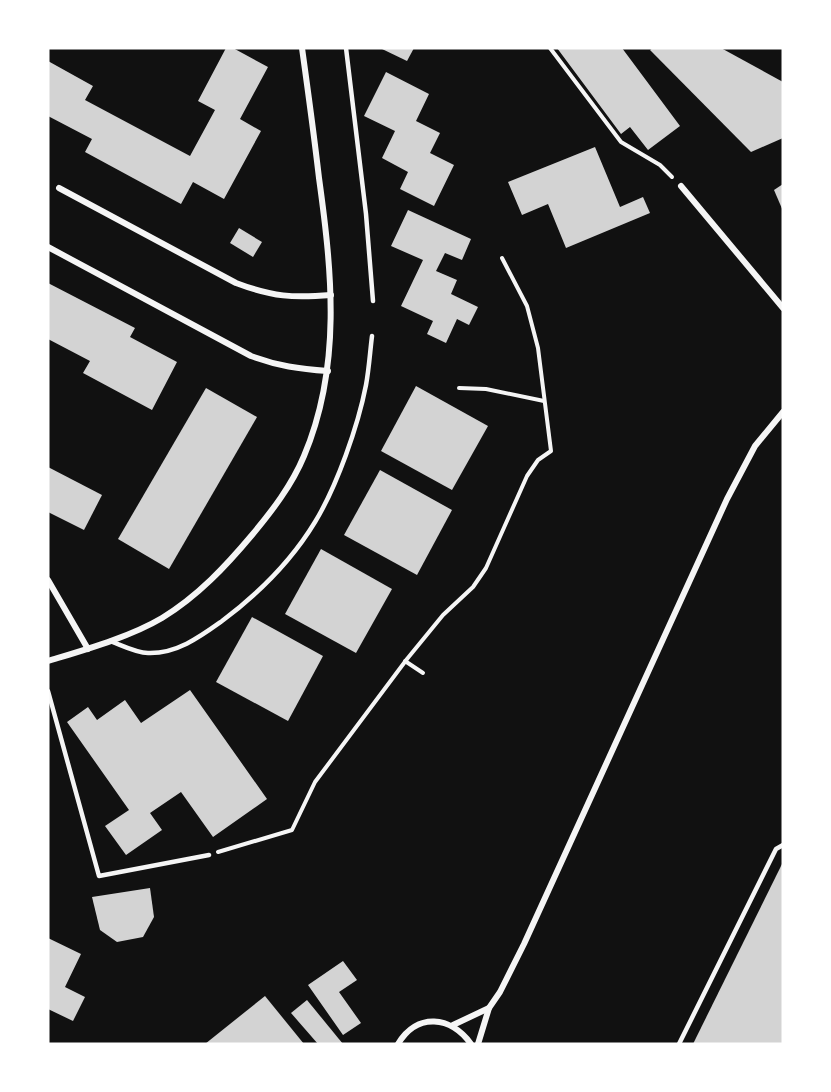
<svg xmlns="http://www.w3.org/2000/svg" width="831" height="1092" viewBox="0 0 831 1092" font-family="'PT Sans Narrow',sans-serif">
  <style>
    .building { fill: #d3d3d3 }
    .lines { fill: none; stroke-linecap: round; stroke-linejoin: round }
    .path { stroke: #f5f5f5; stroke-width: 4 }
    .service { stroke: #f5f5f5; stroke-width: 4.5 }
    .minor { stroke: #f5f5f5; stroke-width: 6 }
  </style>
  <rect width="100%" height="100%" fill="#111"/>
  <g class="building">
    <polygon points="226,48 233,48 268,67 240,119 261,131 224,199 193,182 181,204 85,152 92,139 48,116 48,61 93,86 85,100 190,156 215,110 198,101"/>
    <polygon points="380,48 414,48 407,61"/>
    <polygon points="557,48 622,48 680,126 648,150 630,127 621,134"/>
    <polygon points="653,48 721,48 783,82 783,138 751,152 650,50"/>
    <polygon points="386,72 429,94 416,121 440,133 430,153 454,165 434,206 400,189 408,172 382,158 395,131 364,116"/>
    <polygon points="595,147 620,207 643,197 650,213 566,248 548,204 522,215 508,182"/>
    <polygon points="783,184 783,211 774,190"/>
    <polygon points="408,210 471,239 462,260 445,253 436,271 457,280 451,294 478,307 469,325 457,319 446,343 427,334 433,321 401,306 423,260 391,246"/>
    <polygon points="239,228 262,242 253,257 230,243"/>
    <polygon points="48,283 135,328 130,337 177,362 152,410 83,373 90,361 48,339"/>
    <polygon points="416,386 488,426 452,490 381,451"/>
    <polygon points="206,388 257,417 169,569 118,539"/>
    <polygon points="48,467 102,495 84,530 48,512"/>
    <polygon points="380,470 452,510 417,575 344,535"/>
    <polygon points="321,549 392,589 356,653 285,614"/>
    <polygon points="252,617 323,656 288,721 216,682"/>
    <polygon points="190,690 267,799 213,837 181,792 150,813 162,830 126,855 105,826 129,810 67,722 88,707 97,720 125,700 141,723"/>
    <polygon points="783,862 783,1044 693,1044"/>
    <polygon points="150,888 154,917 143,937 117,942 100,930 92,897"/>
    <polygon points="48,938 81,954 65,987 85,997 73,1021 48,1009"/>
    <polygon points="343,961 357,980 339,992 361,1023 343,1035 308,985"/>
    <polygon points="265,996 304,1044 205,1044"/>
    <polygon points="307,1000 343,1044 318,1044 291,1013"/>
  </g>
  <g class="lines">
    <g class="path">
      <polyline points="550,48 621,142 660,165 672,177"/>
      <polyline points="459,388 486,389 544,401"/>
      <polyline points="405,661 423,673"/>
      <polyline points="218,852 292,830 315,782 407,659 443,615 473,587 486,568 527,476 538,460 551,451 538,348 527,306 502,258"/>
    </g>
    <g class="service">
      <polyline points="346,48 366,214 373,301"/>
      <path d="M110 641C121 645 136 653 148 653 177 654 201 636 222 621 258 594 292 560 315 522 337 486 358 426 366 385 369 369 370 352 372 336"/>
      <polyline points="48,691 99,876 209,855"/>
      <polyline points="679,1044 776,849 783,845"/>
    </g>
    <g class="minor">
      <polyline points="681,186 783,308"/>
      <path d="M59 188 236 283C273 297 293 298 331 295"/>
      <path d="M48 247 251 356C278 366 299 369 328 371"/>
      <polyline points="48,580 88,649"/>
      <path d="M48 661C84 650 130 637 162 618 198 596 226 566 252 535 272 511 292 485 304 456 342 366 332 272 319 178 314 135 308 91 302 48"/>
      <polyline points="453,1025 489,1008"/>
      <path d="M398 1044C417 1012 451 1016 471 1044"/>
      <polyline points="478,1044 489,1008 500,992 524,944 727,499 755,446 783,412"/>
    </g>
  </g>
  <rect width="831" height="1092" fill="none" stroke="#ffffff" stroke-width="99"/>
</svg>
